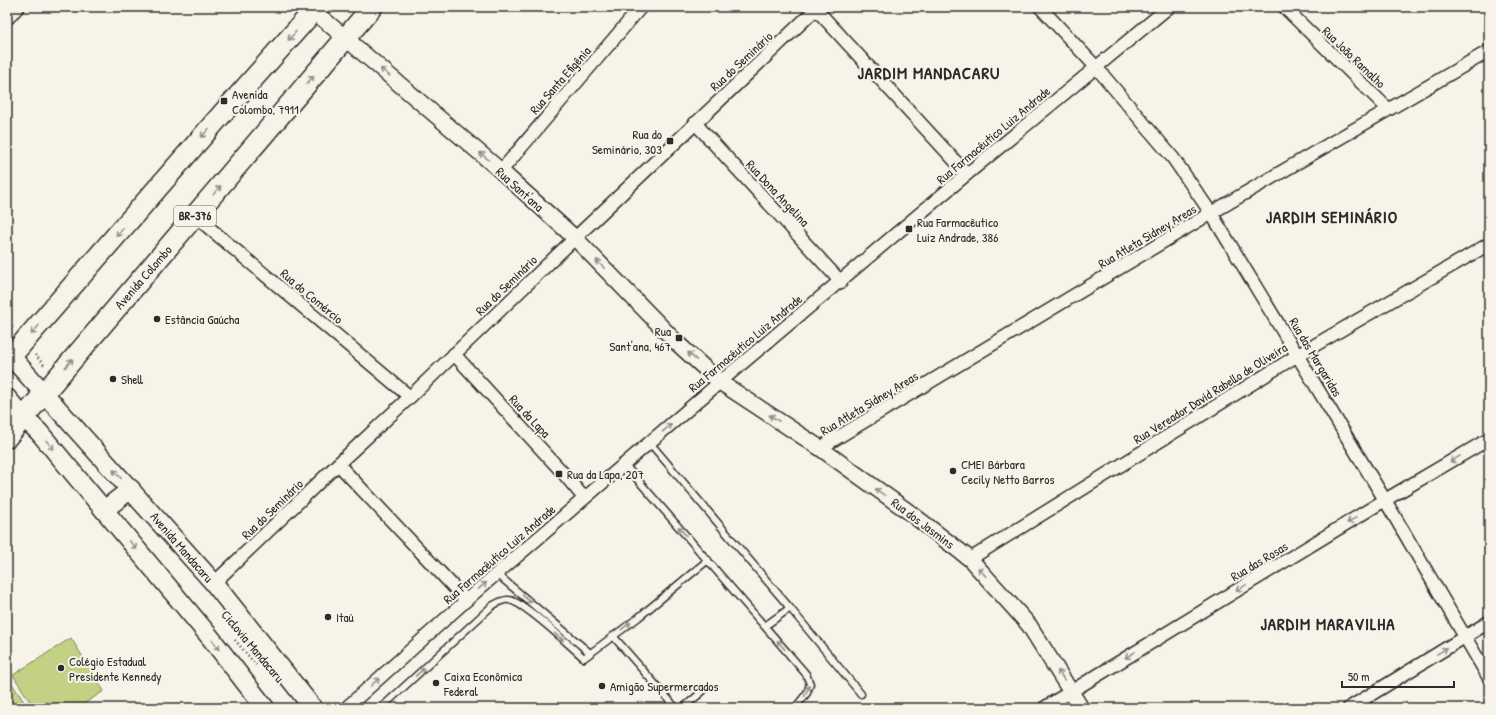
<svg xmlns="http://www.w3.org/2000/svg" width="1496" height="715" viewBox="0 0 1496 715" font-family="'Patrick Hand',sans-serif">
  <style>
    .green { fill: #c3d185; stroke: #777e58 }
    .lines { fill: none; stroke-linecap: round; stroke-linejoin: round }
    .service-casing { stroke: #2b2b2b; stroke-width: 9 }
    .minor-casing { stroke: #2b2b2b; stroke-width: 15 }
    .tertiary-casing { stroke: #2b2b2b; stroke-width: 18 }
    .secondary-casing { stroke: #2b2b2b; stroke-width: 21 }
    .primary-casing { stroke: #2b2b2b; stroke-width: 23 }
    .path { stroke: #2b2b2b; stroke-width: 2.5; stroke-dasharray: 1 3; stroke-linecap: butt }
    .service { stroke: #f7f3e8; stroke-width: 6 }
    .minor { stroke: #f7f3e8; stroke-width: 12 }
    .tertiary { stroke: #f7f3e8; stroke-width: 15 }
    .secondary { stroke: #f7f3e8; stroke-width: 18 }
    .primary { stroke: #f7f3e8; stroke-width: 20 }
    .oneway { stroke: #918f8a }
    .poi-dot { fill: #2b2b2b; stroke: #f7f3e8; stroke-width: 1.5 }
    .labels { text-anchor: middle; stroke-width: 4; stroke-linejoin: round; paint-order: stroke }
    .shield { fill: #f7f3e8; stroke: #686764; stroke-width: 1 }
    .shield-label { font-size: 12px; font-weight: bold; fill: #2b2b2b }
    .street-label { font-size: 13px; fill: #2b2b2b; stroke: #f7f3e8 }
    .poi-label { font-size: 13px; fill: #2b2b2b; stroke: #f7f3e8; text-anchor: start }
    .district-label { font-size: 17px; font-weight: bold; letter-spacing: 1px; fill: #2b2b2b; stroke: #f7f3e8 }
  </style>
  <rect width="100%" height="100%" fill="#f7f3e8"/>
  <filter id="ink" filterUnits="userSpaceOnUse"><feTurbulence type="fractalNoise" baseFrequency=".025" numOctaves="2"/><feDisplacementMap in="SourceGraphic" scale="8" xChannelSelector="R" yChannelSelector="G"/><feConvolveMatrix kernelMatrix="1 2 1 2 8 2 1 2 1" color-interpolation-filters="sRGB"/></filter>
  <g filter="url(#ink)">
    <g class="green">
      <polygon points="71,638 104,691 77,708 34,708 13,675"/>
      <polygon points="9,679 28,708 7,708 7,680"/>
    </g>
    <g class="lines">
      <g class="service-casing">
        <g id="service">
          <polyline points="650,443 790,608"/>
          <polyline points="624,464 806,674 810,684 807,693 795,708"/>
          <polyline points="497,574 590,653"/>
          <polyline points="765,626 790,608 861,694"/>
          <polyline points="613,636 676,708"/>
          <path d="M381 708 492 606C497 603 503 599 509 600 525 602 570 646 584 658L639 617 708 560"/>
          <polyline points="683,708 703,691"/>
        </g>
      </g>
      <g class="minor-casing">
        <g id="minor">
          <polyline points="1040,7 1096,67 1173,158 1211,213 1385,500 1489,678"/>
          <polyline points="1284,7 1388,109"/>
          <polyline points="816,9 967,174"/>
          <polyline points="7,19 18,7"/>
          <polyline points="695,123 841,282"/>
          <polyline points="501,171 641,7"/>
          <polyline points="195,216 410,397"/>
          <polyline points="454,354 564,474 584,498"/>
          <polyline points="820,448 1211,213 1489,51"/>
          <polyline points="338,464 466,600"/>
          <polyline points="970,559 1298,355 1489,244"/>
          <polyline points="214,583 338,464 410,397 575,238 818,7"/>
          <polyline points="346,708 480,588 720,382 967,174 1169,7"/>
          <polyline points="1044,708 1385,500 1489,439"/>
          <polyline points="1349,708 1489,622"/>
        </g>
      </g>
      <g class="tertiary-casing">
        <polyline id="tertiary" points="309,7 501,171 575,238 677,343 720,382 820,448 909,512 970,559 1029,625 1081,708"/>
      </g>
      <g class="secondary-casing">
        <g id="secondary">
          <polyline points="7,352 213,582 313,708"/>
          <polyline points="7,398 23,417 39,432 210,637 265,708"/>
          <polyline points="104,510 131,489"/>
        </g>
      </g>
      <g class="primary-casing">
        <g id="primary">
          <polyline points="7,361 229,106 317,7"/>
          <polyline points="7,437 372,7"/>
        </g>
      </g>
      <g class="path">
        <polyline points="7,332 12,326 14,329"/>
        <polyline points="35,355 45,366"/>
        <polyline points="235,640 256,665"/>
      </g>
      <use href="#service" class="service"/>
      <use href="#minor" class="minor"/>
      <use href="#tertiary" class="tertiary"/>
      <use href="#secondary" class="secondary"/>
      <use href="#primary" class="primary"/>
    </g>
    <defs><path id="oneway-shaft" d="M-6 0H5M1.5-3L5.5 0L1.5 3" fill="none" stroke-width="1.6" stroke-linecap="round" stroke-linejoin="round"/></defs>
    <g class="oneway">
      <use href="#oneway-shaft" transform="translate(292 36) rotate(132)"/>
      <use href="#oneway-shaft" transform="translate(385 72) rotate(-140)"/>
      <use href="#oneway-shaft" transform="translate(310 80) rotate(-50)"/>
      <use href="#oneway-shaft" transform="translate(205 133) rotate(131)"/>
      <use href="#oneway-shaft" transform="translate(484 156) rotate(-140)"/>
      <use href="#oneway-shaft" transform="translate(217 190) rotate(-50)"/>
      <use href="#oneway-shaft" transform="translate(120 232) rotate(131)"/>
      <use href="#oneway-shaft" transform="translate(600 264) rotate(-134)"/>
      <use href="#oneway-shaft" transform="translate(35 330) rotate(131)"/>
      <use href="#oneway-shaft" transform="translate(692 356) rotate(-137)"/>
      <use href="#oneway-shaft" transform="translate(69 363) rotate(-50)"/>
      <use href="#oneway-shaft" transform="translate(774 418) rotate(-147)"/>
      <use href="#oneway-shaft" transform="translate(667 428) rotate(-41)"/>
      <use href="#oneway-shaft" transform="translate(50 445) rotate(50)"/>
      <use href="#oneway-shaft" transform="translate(1455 459) rotate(149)"/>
      <use href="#oneway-shaft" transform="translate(117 474) rotate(-133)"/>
      <use href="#oneway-shaft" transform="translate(880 492) rotate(-144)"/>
      <use href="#oneway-shaft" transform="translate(1352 520) rotate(149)"/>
      <use href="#oneway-shaft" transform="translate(682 531) rotate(-131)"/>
      <use href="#oneway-shaft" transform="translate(133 545) rotate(50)"/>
      <use href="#oneway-shaft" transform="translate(982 572) rotate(-132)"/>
      <use href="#oneway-shaft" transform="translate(482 586) rotate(-40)"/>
      <use href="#oneway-shaft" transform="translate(1241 588) rotate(149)"/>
      <use href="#oneway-shaft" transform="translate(527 599) rotate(40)"/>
      <use href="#oneway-shaft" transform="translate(626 626) rotate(-38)"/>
      <use href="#oneway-shaft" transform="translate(559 637) rotate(41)"/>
      <use href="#oneway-shaft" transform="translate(216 645) rotate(53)"/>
      <use href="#oneway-shaft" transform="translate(781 645) rotate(-130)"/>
      <use href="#oneway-shaft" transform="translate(1442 651) rotate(-32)"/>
      <use href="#oneway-shaft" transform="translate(1130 655) rotate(149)"/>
      <use href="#oneway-shaft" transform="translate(420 672) rotate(-43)"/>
      <use href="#oneway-shaft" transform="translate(1061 675) rotate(-123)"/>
      <use href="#oneway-shaft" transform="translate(375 682) rotate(-42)"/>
      <use href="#oneway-shaft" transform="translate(807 691) rotate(-66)"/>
    </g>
  </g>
  <g class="poi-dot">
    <rect x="220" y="97" width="8" height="8" rx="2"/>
    <rect x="666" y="137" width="8" height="8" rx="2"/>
    <rect x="905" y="225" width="8" height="8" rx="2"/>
    <circle cx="157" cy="319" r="4"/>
    <rect x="675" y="334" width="8" height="8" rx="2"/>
    <circle cx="113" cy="379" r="4"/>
    <circle cx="953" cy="471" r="4"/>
    <rect x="555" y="470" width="8" height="8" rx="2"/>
    <circle cx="328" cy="617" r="4"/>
    <circle cx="61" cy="668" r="4"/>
    <circle cx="436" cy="683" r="4"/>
    <circle cx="602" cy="686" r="4"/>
  </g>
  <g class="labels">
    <rect class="shield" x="174" y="206" width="42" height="20" rx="3"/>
    <g class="shield-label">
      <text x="195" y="220">BR-376</text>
    </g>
    <g class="street-label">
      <text transform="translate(1354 57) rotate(44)" y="5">Rua João Ramalho</text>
      <text transform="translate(741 61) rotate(-43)" y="5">Rua do Seminário</text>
      <text transform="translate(560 80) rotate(-49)" y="5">Rua Santa Efigênia</text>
      <text transform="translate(993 135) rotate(-40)" y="5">Rua Farmacêutico Luiz Andrade</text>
      <text transform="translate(520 189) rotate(42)" y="5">Rua Sant'ana</text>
      <text transform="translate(778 193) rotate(47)" y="5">Rua Dona Angelina</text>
      <text transform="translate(1147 236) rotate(-31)" y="5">Rua Atleta Sidney Areas</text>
      <text transform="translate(143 277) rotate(-49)" y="5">Avenida Colombo</text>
      <text transform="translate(506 285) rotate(-44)" y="5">Rua do Seminário</text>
      <text transform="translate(312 296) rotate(40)" y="5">Rua do Comércio</text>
      <text transform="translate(745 343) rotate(-40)" y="5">Rua Farmacêutico Luiz Andrade</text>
      <text transform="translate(1316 357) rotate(59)" y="5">Rua das Margaridas</text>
      <text transform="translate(1210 393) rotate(-32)" y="5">Rua Vereador David Rabello de Oliveira</text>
      <text transform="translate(869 403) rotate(-31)" y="5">Rua Atleta Sidney Areas</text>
      <text transform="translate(530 416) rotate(47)" y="5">Rua da Lapa</text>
      <text transform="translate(272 509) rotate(-44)" y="5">Rua do Seminário</text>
      <text transform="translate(923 523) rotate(37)" y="5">Rua dos Jasmins</text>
      <text transform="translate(182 547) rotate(49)" y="5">Avenida Mandacaru</text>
      <text transform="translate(499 554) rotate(-41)" y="5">Rua Farmacêutico Luiz Andrade</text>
      <text transform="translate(1259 561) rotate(-31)" y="5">Rua das Rosas</text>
      <text transform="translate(253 646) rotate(50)" y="5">Ciclovia Mandacaru</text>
    </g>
    <g class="poi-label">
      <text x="232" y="99">Avenida<tspan x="232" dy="15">Colombo, 7911</tspan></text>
      <text x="662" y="139" text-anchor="end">Rua do<tspan x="662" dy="15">Seminário, 303</tspan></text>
      <text x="917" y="227">Rua Farmacêutico<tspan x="917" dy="15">Luiz Andrade, 386</tspan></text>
      <text x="165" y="324">Estância Gaúcha</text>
      <text x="671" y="336" text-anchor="end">Rua<tspan x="671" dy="15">Sant'ana, 467</tspan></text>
      <text x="121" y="384">Shell</text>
      <text x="961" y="469">CMEI Bárbara<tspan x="961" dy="15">Cecily Netto Barros</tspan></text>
      <text x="567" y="479">Rua da Lapa, 207</text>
      <text x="336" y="622">Itaú</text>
      <text x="69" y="666">Colégio Estadual<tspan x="69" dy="15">Presidente Kennedy</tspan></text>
      <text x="444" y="681">Caixa Econômica<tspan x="444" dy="15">Federal</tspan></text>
      <text x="610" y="691">Amigão Supermercados</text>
    </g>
    <g class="district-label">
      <text x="929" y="79">JARDIM MANDACARU</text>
      <text x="1332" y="223">JARDIM SEMINÁRIO</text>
      <text x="1328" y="630">JARDIM MARAVILHA</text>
    </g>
  </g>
  <rect width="1496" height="715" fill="none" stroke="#f7f3e8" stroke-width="24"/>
  <rect x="12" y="12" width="1472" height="691" fill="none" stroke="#2b2b2b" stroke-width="1.5" filter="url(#ink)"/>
  <path d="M1342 681v6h112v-6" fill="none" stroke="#2b2b2b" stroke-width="2"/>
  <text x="1348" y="681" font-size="12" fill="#2b2b2b" stroke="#f7f3e8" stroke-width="3" paint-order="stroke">50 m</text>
</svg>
